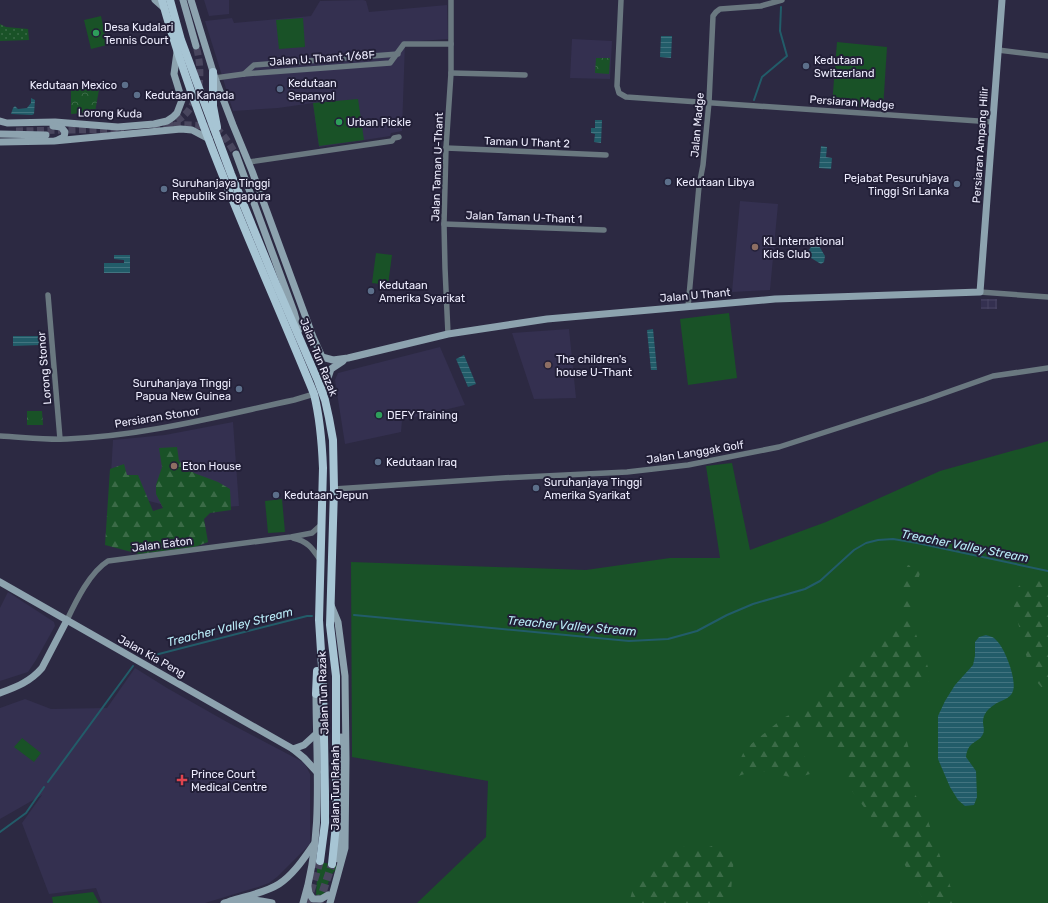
<svg xmlns="http://www.w3.org/2000/svg" width="1048" height="903" viewBox="0 0 1048 903" font-family="Rubik,sans-serif">
  <style>
    .built { fill: #343050 }
    .industrial { fill: url(#industrial-grid) }
    .grass { fill: #195227 }
    .forest { fill: url(#forest-firs) }
    .park { fill: url(#park-crowns) }
    .garden { fill: url(#garden-dots) }
    .water { fill: url(#water-rules) }
    .lines { fill: none; stroke-linecap: round; stroke-linejoin: round }
    .stream { stroke: #225c69; stroke-width: 2 }
    .secondary-tunnel { stroke: #49465e; stroke-width: 7; stroke-dasharray: 7 3.5; stroke-linecap: butt }
    .primary-tunnel { stroke: #49465e; stroke-width: 8; stroke-dasharray: 8 4; stroke-linecap: butt }
    .street { stroke: #6a7880; stroke-width: 5.5 }
    .secondary { stroke: #8da3af; stroke-width: 7 }
    .primary { stroke: #a7c5d4; stroke-width: 8 }
    .leisure-dot { fill: #2e9e5b; stroke: #221f37; stroke-width: 1.5 }
    .service-dot { fill: #5c6f8a; stroke: #221f37; stroke-width: 1.5 }
    .education-dot { fill: #8d6e63; stroke: #221f37; stroke-width: 1.5 }
    .health-dot { fill: #e0444e; stroke: #221f37; stroke-width: 1.5 }
    .labels { text-anchor: middle; stroke-width: 4; stroke-linejoin: round; paint-order: stroke }
    .poi-label { font-size: 11px; fill: #eeedfe; stroke: #221f37; text-anchor: start }
    .street-label { font-size: 11px; fill: #eeedfe; stroke: #221f37 }
    .water-label { font-size: 12px; font-style: italic; fill: #b9ebf7; stroke: #221f37 }
  </style>
  <defs>
    <pattern id="industrial-grid" width="8" height="8" patternUnits="userSpaceOnUse"><rect width="8" height="8" fill="#343050"/><path d="M0 4h8M4 0v8" fill="none" stroke="#484462"/></pattern>
    <pattern id="forest-firs" width="22" height="20" patternUnits="userSpaceOnUse"><rect width="22" height="20" fill="#195227"/><path d="M5 1l3.5 6h-7zM16 11l3.5 6h-7z" fill="#3b6b47"/></pattern>
    <pattern id="park-crowns" width="20" height="18" patternUnits="userSpaceOnUse"><rect width="20" height="18" fill="#195227"/><path d="M2 6a3 3 0 1 1 6 0M12 15a3 3 0 1 1 6 0" fill="none" stroke="#3b6b47"/></pattern>
    <pattern id="garden-dots" width="8" height="8" patternUnits="userSpaceOnUse"><rect width="8" height="8" fill="#195227"/><path d="M2 2h.1M6 6h.1" fill="none" stroke="#3b6b47" stroke-width="1.8" stroke-linecap="round"/></pattern>
    <pattern id="water-rules" width="6" height="5" patternUnits="userSpaceOnUse"><rect width="6" height="5" fill="#225c69"/><path d="M0 2.5h6" fill="none" stroke="#427480"/></pattern>
  </defs>
  <rect width="100%" height="100%" fill="#2c2942"/>
  <g class="built">
    <polygon points="204,0 229,0 229,14 209,16"/>
    <polygon points="363,0 366,1 369,12 447,5 448,39 405,42 402,131 391,133 390,136 319,147 313,103 278,108 233,111 205,21 232,18 234,23 311,16 320,1"/>
    <polygon points="572,39 612,41 610,79 570,78"/>
    <polygon points="740,201 778,204 770,290 732,292"/>
    <polygon points="569,329 576,398 534,399 512,333"/>
    <polygon points="440,347 465,405 402,420 401,432 345,444 335,380 338,373"/>
    <polygon points="233,422 239,506 184,510 110,491 113,440 165,435"/>
    <polygon points="8,592 54,622 55,626 36,660 28,672 0,681 0,608"/>
    <polygon points="135,668 167,688 227,722 303,762 306,766 310,774 310,844 277,877 269,883 258,887 205,903 102,903 96,888 49,894 22,823 42,795 0,819 0,708 25,699 51,709 107,708"/>
  </g>
  <rect class="industrial" x="981" y="299" width="16" height="10"/>
  <g class="grass">
    <polygon points="101,16 107,45 91,49 84,20"/>
    <polygon points="303,18 305,47 279,49 276,20"/>
    <polygon points="837,42 887,47 883,109 832,105"/>
    <polygon points="358,99 364,140 319,146 313,103"/>
    <polygon points="376,253 392,255 388,285 372,283"/>
    <polygon points="729,313 737,378 688,385 680,319"/>
    <polygon points="1048,441 1048,903 417,903 486,837 488,781 352,757 351,562 586,570 670,558 720,558 706,466 732,463 750,550 826,522 940,471"/>
    <polygon points="282,499 285,532 268,533 265,501"/>
    <polygon points="22,738 41,753 34,762 14,747"/>
    <path d="M317 861 338 866 336 870C325 877 330 900 316 895L317 879Z"/>
    <polygon points="93,892 99,903 53,903 52,897"/>
  </g>
  <g class="forest">
    <polygon points="177,447 179,461 194,473 218,482 230,489 231,510 210,513 204,519 208,542 195,547 139,554 105,545 110,469 124,464 127,475 138,475 153,511 163,508 156,494 156,485 162,467 159,448"/>
    <polygon points="908,565 921,569 909,615 932,678 898,708 910,753 911,788 924,809 956,903 925,903 899,854 849,787 846,766 814,727 792,734 814,773 795,778 757,770 732,778 745,749 783,718 822,699 849,665 903,614 901,577"/>
    <polygon points="1028,577 1048,580 1048,695 1031,675 1011,594"/>
    <polygon points="720,843 734,856 730,903 629,903 636,877 658,860 665,850 678,845 698,851"/>
  </g>
  <g class="park">
    <polygon points="596,58 610,58 609,74 595,73"/>
    <polygon points="100,84 95,112 71,114 71,90"/>
    <polygon points="27,411 42,411 43,425 27,425"/>
  </g>
  <polygon class="garden" points="0,24 6,27 28,29 29,40 0,41"/>
  <g class="water">
    <polygon points="661,36 672,36 671,58 660,57"/>
    <polygon points="31,98 35,100 34,114 32,115 11,114 13,108 15,106 18,109 27,108 31,103"/>
    <polygon points="595,120 602,120 601,143 594,142 595,134 591,133 591,128 595,128"/>
    <polygon points="821,146 827,147 826,157 832,158 831,169 819,168"/>
    <polygon points="819,246 825,256 824,262 821,264 811,258 809,250 811,247"/>
    <polygon points="114,255 130,255 130,273 104,273 104,263 124,263 124,260 114,259"/>
    <polygon points="653,329 657,370 651,370 647,330"/>
    <polygon points="13,336 40,336 40,345 13,346"/>
    <polygon points="464,355 476,384 468,387 456,359"/>
    <path d="M986 635C989 636 994 637 996 640 1005 648 1017 680 1013 691 1010 700 1000 700 994 705 988 709 983 714 983 722 983 726 985 730 983 734 978 744 968 740 966 757L976 771 977 797 974 805 965 806 958 800 950 787 938 759V716L945 701 955 685 973 665 975 656V642L979 637Z"/>
  </g>
  <g class="lines">
    <g class="stream">
      <polyline points="754,100 762,77 787,56 780,31 781,7"/>
      <polyline points="354,615 629,641 668,639 697,631 727,615 753,604 805,589 820,581 854,550 866,543 878,540 893,539 917,543 1048,571"/>
      <polyline points="151,656 307,616 312,616"/>
      <polyline points="48,782 133,666"/>
      <polyline points="0,832 26,813 44,787"/>
    </g>
    <g class="secondary-tunnel">
      <path d="M167 125C171 123 177 121 181 118 202 102 203 70 196 46"/>
      <path d="M153 127C169 125 205 122 219 131 226 137 231 147 236 154"/>
      <polyline points="16,131 124,129"/>
    </g>
    <g class="primary-tunnel">
      <polyline points="307,903 320,861"/>
      <polyline points="319,903 332,864"/>
    </g>
    <g class="street">
      <polyline points="621,0 617,86 619,93 626,97 993,122"/>
      <polyline points="998,50 1048,56"/>
      <polyline points="451,73 525,75"/>
      <polyline points="244,74 254,65 398,54"/>
      <polyline points="215,78 244,74 390,63 404,44 451,44"/>
      <polyline points="446,148 606,155"/>
      <polyline points="249,162 392,141 394,138 399,137"/>
      <polyline points="444,224 604,230"/>
      <polyline points="980,292 1048,297"/>
      <polyline points="48,295 60,439"/>
      <polyline points="688,307 699,186 703,165 709,102 713,16 716,12 720,9 761,6 782,0"/>
      <polyline points="448,334 445,268 444,224 446,148 451,73 451,0"/>
      <path d="M0 436C22 437 45 440 67 439 144 436 219 416 294 400L314 394"/>
      <polyline points="334,489 502,478 627,472 688,465 779,447 925,400 993,376 1048,368"/>
      <path d="M293 538C309 542 312 548 321 561"/>
      <path d="M67 620C76 601 90 572 108 561L291 537 312 533 322 524"/>
    </g>
    <g class="secondary">
      <polyline points="155,0 164,8"/>
      <polyline points="183,0 196,46"/>
      <polyline points="191,0 215,78 233,125 252,171 313,337 322,357 333,360 348,358 448,334 547,319 775,299 980,292 1002,0"/>
      <polyline points="0,121 7,123 55,122 118,127 154,124 167,121 173,117 177,113 182,100 174,74 177,52"/>
      <polyline points="53,126 61,127 65,132 64,137 58,140"/>
      <polyline points="0,134 46,135"/>
      <polyline points="0,142 54,141 181,129 192,130 209,139"/>
      <polyline points="236,154 294,312 299,330"/>
      <polyline points="323,393 331,369 343,361"/>
      <polyline points="0,582 293,749 304,758 317,772"/>
      <path d="M0 693C16 687 30 682 42 668L67 620"/>
      <polyline points="293,749 304,745 316,734"/>
      <polyline points="338,859 340,854 341,737"/>
      <polyline points="308,887 309,893 313,899 321,899 328,895"/>
      <path d="M230 901C246 896 265 893 279 884 294 874 304 858 314 844"/>
      <path d="M224 903C240 898 256 899 272 903"/>
      <path d="M303 903C324 836 316 763 316 694"/>
      <polyline points="330,903 345,848 346,759 345,676 338,622 331,605"/>
    </g>
    <g class="primary">
      <path d="M162 0C200 136 261 264 314 394 320 418 322 443 323 468L319 620 323 682 325 794V823L320 861"/>
      <polyline points="170,0 181,40 231,174 276,284 318,381 325,400 329,418 333,440 334,489 330,625 336,676 336,825 332,864"/>
      <polyline points="213,72 213,106 217,127"/>
      <polyline points="316,694 317,671"/>
    </g>
  </g>
  <g class="leisure-dot">
    <circle cx="96" cy="33" r="4"/>
    <circle cx="339" cy="122" r="4"/>
    <circle cx="379" cy="415" r="4"/>
  </g>
  <g class="service-dot">
    <circle cx="806" cy="66" r="4"/>
    <circle cx="125" cy="85" r="4"/>
    <circle cx="280" cy="89" r="4"/>
    <circle cx="137" cy="95" r="4"/>
    <circle cx="668" cy="182" r="4"/>
    <circle cx="957" cy="184" r="4"/>
    <circle cx="164" cy="189" r="4"/>
    <circle cx="371" cy="291" r="4"/>
    <circle cx="239" cy="389" r="4"/>
    <circle cx="378" cy="462" r="4"/>
    <circle cx="536" cy="488" r="4"/>
    <circle cx="276" cy="495" r="4"/>
  </g>
  <g class="education-dot">
    <circle cx="755" cy="247" r="4"/>
    <circle cx="548" cy="365" r="4"/>
    <circle cx="174" cy="466" r="4"/>
  </g>
  <path class="health-dot" d="M180 774h4v4h4v4h-4v4h-4v-4h-4v-4h4z"/>
  <g class="labels">
    <g class="poi-label">
      <text x="104" y="31">Desa Kudalari<tspan x="104" dy="13">Tennis Court</tspan></text>
      <text x="814" y="64">Kedutaan<tspan x="814" dy="13">Switzerland</tspan></text>
      <text x="288" y="87">Kedutaan<tspan x="288" dy="13">Sepanyol</tspan></text>
      <text x="117" y="89" text-anchor="end">Kedutaan Mexico</text>
      <text x="145" y="99">Kedutaan Kanada</text>
      <text x="347" y="126">Urban Pickle</text>
      <text x="949" y="182" text-anchor="end">Pejabat Pesuruhjaya<tspan x="949" dy="13">Tinggi Sri Lanka</tspan></text>
      <text x="676" y="186">Kedutaan Libya</text>
      <text x="172" y="187">Suruhanjaya Tinggi<tspan x="172" dy="13">Republik Singapura</tspan></text>
      <text x="763" y="245">KL International<tspan x="763" dy="13">Kids Club</tspan></text>
      <text x="379" y="289">Kedutaan<tspan x="379" dy="13">Amerika Syarikat</tspan></text>
      <text x="556" y="363">The children's<tspan x="556" dy="13">house U-Thant</tspan></text>
      <text x="231" y="387" text-anchor="end">Suruhanjaya Tinggi<tspan x="231" dy="13">Papua New Guinea</tspan></text>
      <text x="387" y="419">DEFY Training</text>
      <text x="386" y="466">Kedutaan Iraq</text>
      <text x="182" y="470">Eton House</text>
      <text x="544" y="486">Suruhanjaya Tinggi<tspan x="544" dy="13">Amerika Syarikat</tspan></text>
      <text x="284" y="499">Kedutaan Jepun</text>
      <text x="191" y="778">Prince Court<tspan x="191" dy="13">Medical Centre</tspan></text>
    </g>
    <g class="street-label">
      <text transform="translate(322 58) rotate(-4)" y="4">Jalan U. Thant 1/68F</text>
      <text transform="translate(852 102) rotate(4)" y="4">Persiaran Madge</text>
      <text transform="translate(110 113) rotate(1)" y="4">Lorong Kuda</text>
      <text transform="translate(697 125) rotate(-85)" y="4">Jalan Madge</text>
      <text transform="translate(527 142) rotate(2)" y="4">Taman U Thant 2</text>
      <text transform="translate(980 145) rotate(-86)" y="4">Persiaran Ampang Hilir</text>
      <text transform="translate(437 167) rotate(-88)" y="4">Jalan Taman U-Thant</text>
      <text transform="translate(524 217) rotate(2)" y="4">Jalan Taman U-Thant 1</text>
      <text transform="translate(695 295) rotate(-5)" y="4">Jalan U Thant</text>
      <text transform="translate(319 357) rotate(68)" y="4">Jalan Tun Razak</text>
      <text transform="translate(44 368) rotate(-95)" y="4">Lorong Stonor</text>
      <text transform="translate(157 417) rotate(-9)" y="4">Persiaran Stonor</text>
      <text transform="translate(695 452) rotate(-9)" y="4">Jalan Langgak Golf</text>
      <text transform="translate(162 544) rotate(-7)" y="4">Jalan Eaton</text>
      <text transform="translate(152 656) rotate(29)" y="4">Jalan Kia Peng</text>
      <text transform="translate(323 693) rotate(-92)" y="4">Jalan Tun Razak</text>
      <text transform="translate(335 788) rotate(-90)" y="4">Jalan Tun Rahah</text>
    </g>
    <g class="water-label">
      <text transform="translate(965 546) rotate(11)" y="4">Treacher Valley Stream</text>
      <text transform="translate(572 626) rotate(5)" y="4">Treacher Valley Stream</text>
      <text transform="translate(230 627) rotate(-14)" y="4">Treacher Valley Stream</text>
    </g>
  </g>
</svg>
